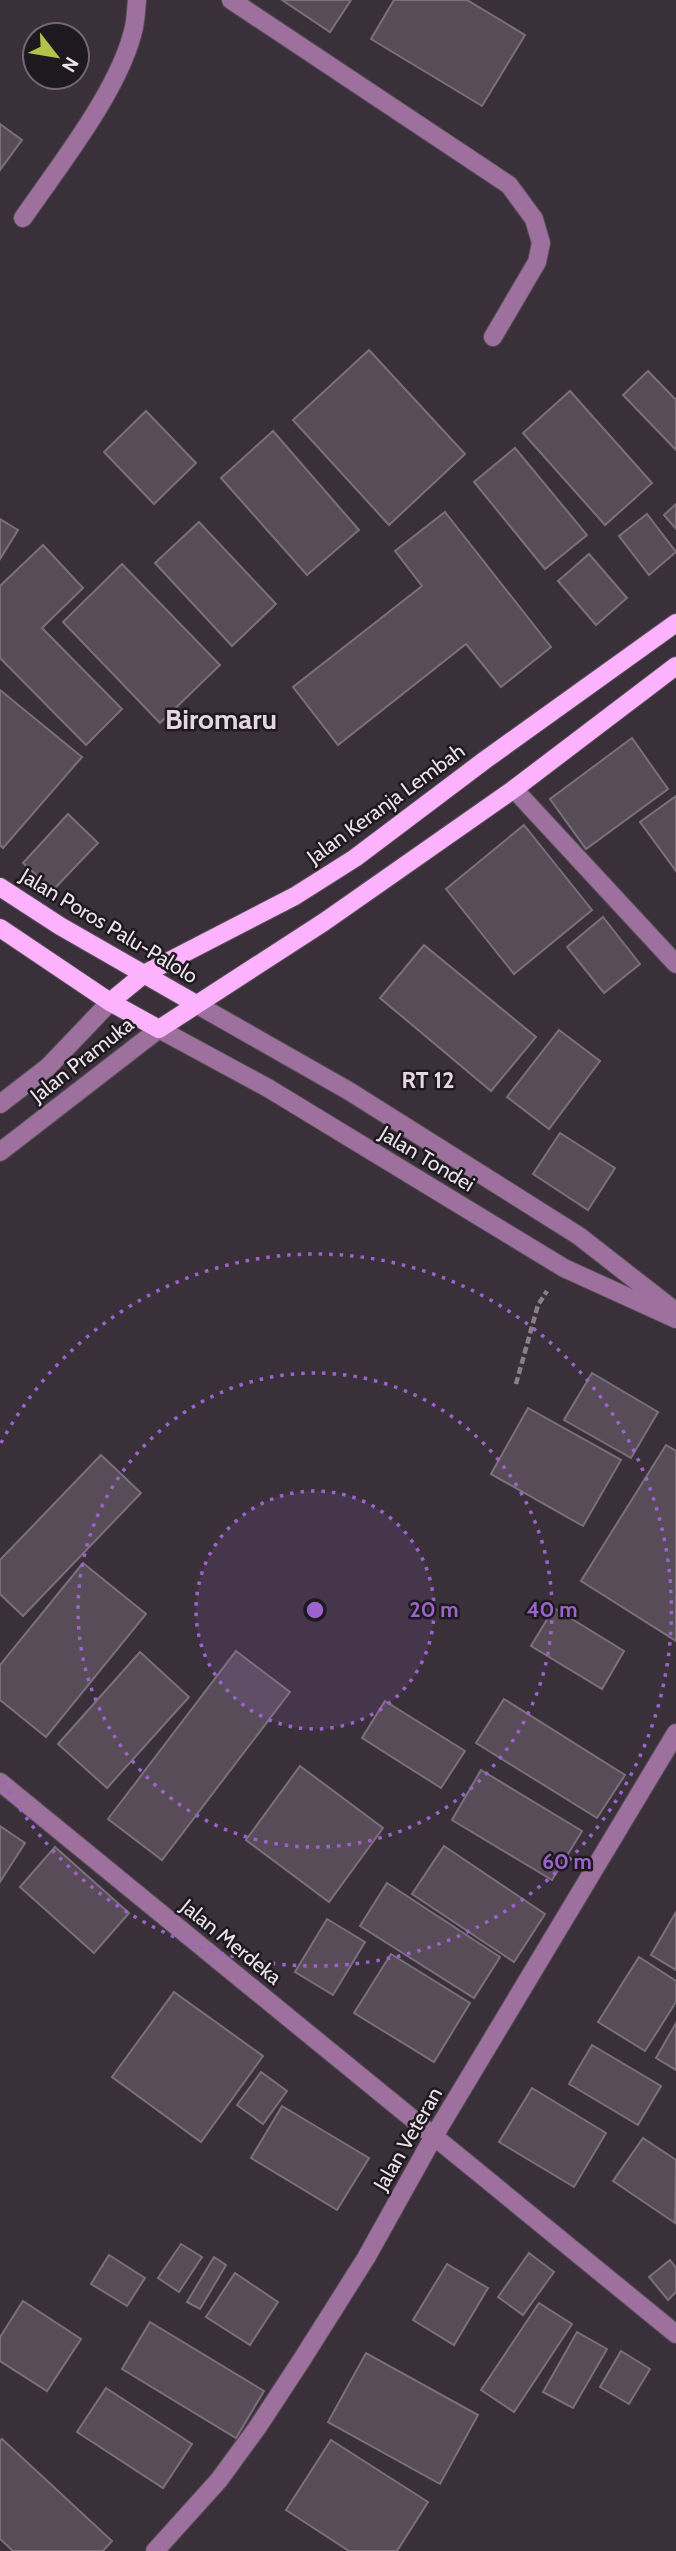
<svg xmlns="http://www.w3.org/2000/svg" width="676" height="2551" viewBox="0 0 676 2551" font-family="Cabin,sans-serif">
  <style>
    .building { fill: #574c57; stroke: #7c6f7c; stroke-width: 2 }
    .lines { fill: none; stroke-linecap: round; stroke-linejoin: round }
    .minor-casing { stroke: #564d56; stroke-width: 20 }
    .major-casing { stroke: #564d56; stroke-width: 20 }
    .path { stroke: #887f88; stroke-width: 4.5; stroke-dasharray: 7 3.5; stroke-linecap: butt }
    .minor { stroke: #9d709d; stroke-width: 18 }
    .major { stroke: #fcb2fd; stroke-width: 18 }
    .ring { fill: none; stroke: #9c63cc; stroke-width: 3.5; stroke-dasharray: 3.5 7 }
    .labels { text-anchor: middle; stroke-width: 5; stroke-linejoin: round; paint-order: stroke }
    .street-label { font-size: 21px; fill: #eae3ea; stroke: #1e191e }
    .neighbourhood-label { font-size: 23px; font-weight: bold; fill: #e5d6e4; stroke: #1e191e }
    .district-label { font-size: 28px; font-weight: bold; fill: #e5d6e4; stroke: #1e191e }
    .centre { fill: #9c63cc; stroke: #1e191e; stroke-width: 3.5 }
    .ring-label { font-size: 21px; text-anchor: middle; font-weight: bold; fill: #9c63cc; stroke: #1e191e; stroke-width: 5; stroke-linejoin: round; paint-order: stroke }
  </style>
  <rect width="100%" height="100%" fill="#3a303a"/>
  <g class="building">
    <polygon points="282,0 351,0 330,32"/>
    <polygon points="394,0 467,0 525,35 482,106 371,39"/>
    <polygon points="0,124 22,140 0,170"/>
    <polygon points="369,350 465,454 389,525 293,420"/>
    <polygon points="648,371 676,400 676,450 623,395"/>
    <polygon points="570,391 652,483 605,525 523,433"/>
    <polygon points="146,411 196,463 154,504 104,452"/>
    <polygon points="273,431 359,530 307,575 221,478"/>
    <polygon points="515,448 587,535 545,569 474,482"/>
    <polygon points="676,504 676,529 664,515"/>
    <polygon points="445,512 551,647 501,687 466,644 338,745 293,687 422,586 395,551"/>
    <polygon points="647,514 676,552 649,575 619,536"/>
    <polygon points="0,519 18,530 0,559"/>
    <polygon points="199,522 276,604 232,646 155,563"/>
    <polygon points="43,545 83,588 42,628 122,709 86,745 0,658 0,586"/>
    <polygon points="589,554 627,598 596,625 558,581"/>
    <polygon points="122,564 220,665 160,723 63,622"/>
    <polygon points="0,690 82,757 3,848 0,845"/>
    <polygon points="632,738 668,789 586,849 550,799"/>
    <polygon points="676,796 676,871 640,822"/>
    <polygon points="68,814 98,843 53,890 23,863"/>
    <polygon points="524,825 592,910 514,974 446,889"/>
    <polygon points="603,917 640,964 604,993 567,947"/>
    <polygon points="424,945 536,1037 491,1091 380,998"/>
    <polygon points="559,1030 600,1061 549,1129 507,1097"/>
    <polygon points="560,1133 615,1168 588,1210 533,1174"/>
    <polygon points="592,1373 658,1412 631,1458 564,1420"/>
    <polygon points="528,1408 621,1460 583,1526 491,1474"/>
    <polygon points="666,1445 676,1451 676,1641 581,1581"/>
    <polygon points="101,1455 141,1493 23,1616 0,1594 0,1560"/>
    <polygon points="83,1563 146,1614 46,1737 0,1700 0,1665"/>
    <polygon points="554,1608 624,1651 602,1689 531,1646"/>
    <polygon points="236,1651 290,1692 162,1860 108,1819"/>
    <polygon points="140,1652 189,1697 107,1788 58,1744"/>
    <polygon points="504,1699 625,1775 597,1818 476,1743"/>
    <polygon points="385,1701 465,1751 441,1788 362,1738"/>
    <polygon points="300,1766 383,1828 329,1902 246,1840"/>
    <polygon points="481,1770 582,1831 552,1880 452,1820"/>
    <polygon points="0,1826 25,1843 0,1882"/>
    <polygon points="444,1846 545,1914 514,1962 412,1894"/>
    <polygon points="55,1847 129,1913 94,1953 20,1887"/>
    <polygon points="387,1883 500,1957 474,1998 360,1926"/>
    <polygon points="676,1912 676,1970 651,1955"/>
    <polygon points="327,1919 365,1942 333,1995 295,1972"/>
    <polygon points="391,1954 470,2003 434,2062 354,2013"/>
    <polygon points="639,1957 676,1981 676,2002 645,2051 598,2022"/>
    <polygon points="174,1992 263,2056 201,2142 112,2077"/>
    <polygon points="676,2023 676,2070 656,2058"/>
    <polygon points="592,2045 661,2086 638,2125 569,2084"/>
    <polygon points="261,2072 287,2091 263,2124 237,2105"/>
    <polygon points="532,2088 606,2133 574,2187 499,2142"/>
    <polygon points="282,2106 369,2158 337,2210 251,2158"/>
    <polygon points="643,2138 676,2160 675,2223 613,2181"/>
    <polygon points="181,2244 202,2257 179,2292 158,2278"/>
    <polygon points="529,2253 554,2272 523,2315 498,2297"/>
    <polygon points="109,2255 145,2278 127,2306 91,2284"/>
    <polygon points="214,2257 226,2265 200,2309 187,2302"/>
    <polygon points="670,2260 676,2268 676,2292 668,2300 649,2277"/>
    <polygon points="447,2264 488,2288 454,2345 413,2320"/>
    <polygon points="235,2273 278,2302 250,2345 206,2317"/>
    <polygon points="23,2301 81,2339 47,2391 0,2361 0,2337"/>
    <polygon points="539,2303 572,2324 514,2412 481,2390"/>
    <polygon points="150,2322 264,2391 236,2438 122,2369"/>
    <polygon points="577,2332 607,2349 573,2408 543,2392"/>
    <polygon points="621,2351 650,2369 629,2404 600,2387"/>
    <polygon points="366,2353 478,2415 440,2484 328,2422"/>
    <polygon points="106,2388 192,2444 163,2488 77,2432"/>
    <polygon points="2,2439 112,2541 103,2551 13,2551 0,2539 0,2441"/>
    <polygon points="331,2440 428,2502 397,2551 349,2551 286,2510"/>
  </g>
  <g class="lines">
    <g class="minor-casing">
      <g id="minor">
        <polyline points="231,0 509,185 534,219 541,243 537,262 493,337"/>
        <path d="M23 218C59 166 121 88 134 27 136 18 136 9 137 0"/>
        <polyline points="514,789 676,964"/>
        <polyline points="196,1004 349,1091 579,1236 675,1311"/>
        <polyline points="0,1104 48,1067 110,1002"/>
        <polyline points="0,1152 159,1029 268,1088 564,1268 676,1319"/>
        <polyline points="0,1782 676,2334"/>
        <polyline points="155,2551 219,2480 257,2428 301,2361 366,2258 434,2136 676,1733"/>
      </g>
    </g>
    <g class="major-casing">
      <g id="major">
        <polyline points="0,887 60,926 196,1004"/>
        <polyline points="0,928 110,1002 159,1029 324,922 514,789 676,666"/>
        <polyline points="110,1002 144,974 295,896 355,858 485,760 676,623"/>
      </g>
    </g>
    <polyline class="path" points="516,1384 538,1305 547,1291"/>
    <use href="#minor" class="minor"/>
    <use href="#major" class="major"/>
  </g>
  <circle cx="315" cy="1610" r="119" fill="#9c63cc" fill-opacity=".12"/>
  <g class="ring">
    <circle cx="315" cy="1610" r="119"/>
    <circle cx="315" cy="1610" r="237"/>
    <path d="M1 1443A356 356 0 1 1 1 1777"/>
  </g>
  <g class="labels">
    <g class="street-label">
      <text transform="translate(386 804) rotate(-36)" y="7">Jalan Keranja Lembah</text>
      <text transform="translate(109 926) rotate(31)" y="7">Jalan Poros Palu-Palolo</text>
      <text transform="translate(82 1060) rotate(-38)" y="7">Jalan Pramuka</text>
      <text transform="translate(427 1159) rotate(31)" y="7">Jalan Tondei</text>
      <text transform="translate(231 1942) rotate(39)" y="7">Jalan Merdeka</text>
      <text transform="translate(408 2139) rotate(-60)" y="7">Jalan Veteran</text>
    </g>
    <g class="neighbourhood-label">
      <text x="428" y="1088">RT 12</text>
    </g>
    <g class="district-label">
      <text x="221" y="729">Biromaru</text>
    </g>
  </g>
  <circle cx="315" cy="1610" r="10" class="centre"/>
  <g class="ring-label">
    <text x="434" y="1617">20 m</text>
    <text x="552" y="1617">40 m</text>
    <text x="567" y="1869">60 m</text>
  </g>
  <g transform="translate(56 56) rotate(121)"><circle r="33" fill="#1e191e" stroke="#706a70" stroke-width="2"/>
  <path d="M0-5L12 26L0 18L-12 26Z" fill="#b3c24b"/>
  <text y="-10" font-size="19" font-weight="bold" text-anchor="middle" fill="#eae3ea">N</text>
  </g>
</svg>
